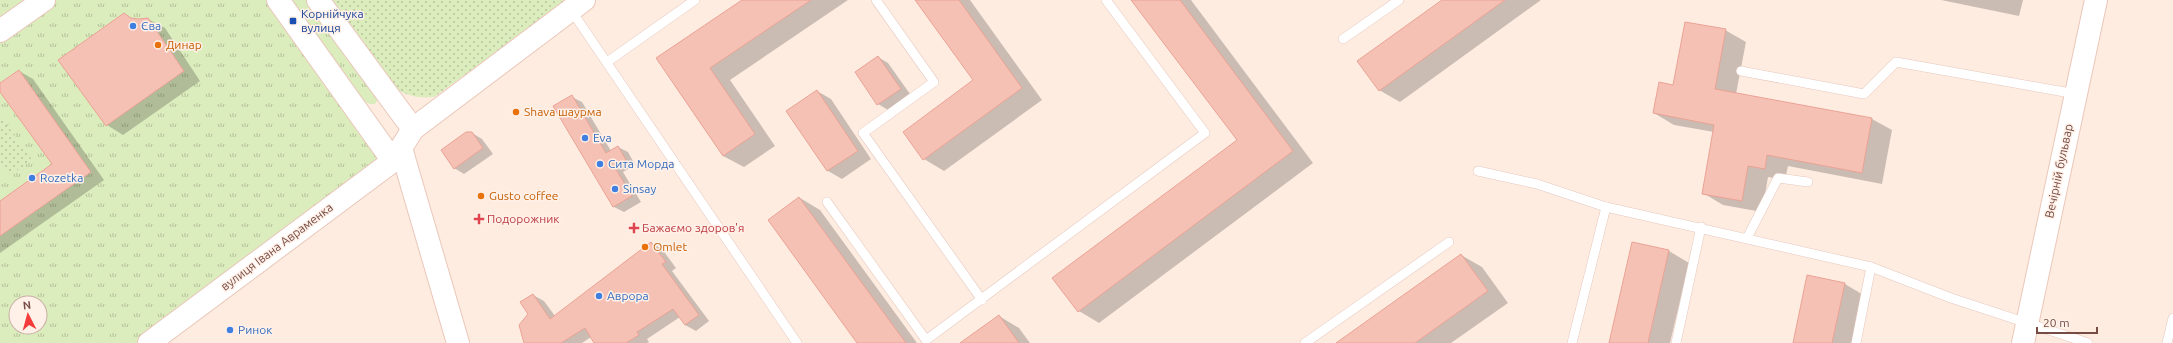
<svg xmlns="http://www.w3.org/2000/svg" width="2173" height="343" viewBox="0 0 2173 343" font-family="Ubuntu,sans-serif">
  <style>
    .grass { fill: url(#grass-tufts); fill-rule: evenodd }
    .park { fill: url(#park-dots) }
    .shadow { fill: #0003 }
    .building { fill: #f6c1b5; stroke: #eaa294 }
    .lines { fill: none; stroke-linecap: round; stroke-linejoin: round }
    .lane-casing { stroke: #e5c8be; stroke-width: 10 }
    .secondary-casing { stroke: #eac7ba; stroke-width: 24 }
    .lane { stroke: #fff; stroke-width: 9 }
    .secondary { stroke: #fff; stroke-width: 22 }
    .transit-dot { fill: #1a4fb4; stroke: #fff1e8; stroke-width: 1.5 }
    .shop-dot { fill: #3f7fe0; stroke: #fff1e8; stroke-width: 1.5 }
    .food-dot { fill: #e8710a; stroke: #fff1e8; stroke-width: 1.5 }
    .health-dot { fill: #e0444e; stroke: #fff1e8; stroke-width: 1.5 }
    .labels { text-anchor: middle; stroke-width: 3; stroke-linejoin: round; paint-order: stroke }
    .transit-label { font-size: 12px; fill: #164399; stroke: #fff1e8; text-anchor: start }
    .shop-label { font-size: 12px; fill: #366cbe; stroke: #fff1e8; text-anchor: start }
    .food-label { font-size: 12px; fill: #c56008; stroke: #fff1e8; text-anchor: start }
    .street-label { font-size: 12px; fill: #774c45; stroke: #fff1e8 }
    .health-label { font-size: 12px; fill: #be3a42; stroke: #fff1e8; text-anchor: start }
  </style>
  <defs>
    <pattern id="grass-tufts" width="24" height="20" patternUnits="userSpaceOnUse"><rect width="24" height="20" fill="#dbecbd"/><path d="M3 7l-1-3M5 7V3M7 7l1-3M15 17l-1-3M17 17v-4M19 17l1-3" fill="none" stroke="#b6c19b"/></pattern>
    <pattern id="park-dots" width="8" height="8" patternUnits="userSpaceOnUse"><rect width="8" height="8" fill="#dbecbd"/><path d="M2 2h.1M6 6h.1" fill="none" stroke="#b6c19b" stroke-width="1.8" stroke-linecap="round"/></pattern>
  </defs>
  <rect width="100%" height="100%" fill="#feece0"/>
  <g class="grass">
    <polygon points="0,0 26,0 0,18"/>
    <path d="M44 0H278L393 161 149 343H0V31ZM16 303H40V327H16Z"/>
    <polygon points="292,0 309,0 378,99 375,104 370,104 365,102"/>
  </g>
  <g class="park">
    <path d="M332 0H569L434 97C420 98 411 97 398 90Z"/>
    <polygon points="0,115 32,160 9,176 0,163"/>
  </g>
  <g class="shadow">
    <polygon points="744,0 848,0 730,80 775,146 744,167 723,156 657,59"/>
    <polygon points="916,0 970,0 1042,100 944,171 924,159 975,80"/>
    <polygon points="1132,0 1191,0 1313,163 1099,323 1079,311 1238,141"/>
    <polygon points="1443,0 1541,0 1400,102 1379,90"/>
    <polygon points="1941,0 2023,0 2019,16"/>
    <polygon points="124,14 133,19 148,19 165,28 200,81 123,135 107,125"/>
    <polygon points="1725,30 1746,42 1736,94 1872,119 1892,130 1882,184 1788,166 1785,180 1768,177 1762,212 1723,205 1703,193 1714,132 1674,125 1654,113 1674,86"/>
    <polygon points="878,57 888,63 910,94 888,110 878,104"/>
    <polygon points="19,71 33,79 104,180 0,253 0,202 53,165 0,90 0,85"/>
    <polygon points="817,91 831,99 871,159 842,179 828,171 788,111"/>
    <polygon points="572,97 582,102 611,151 618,147 628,152 635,165 623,172 641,202 624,212 614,207 555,107"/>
    <polygon points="472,133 482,139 493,154 464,174 454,168"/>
    <polygon points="800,198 820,210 917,343 858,343"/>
    <polygon points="651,243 662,249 676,268 672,271 709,321 696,331 685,325 680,317 647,339 649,342 647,343 595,343 591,337 582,343 525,343 533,295 544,301 555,316"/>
    <polygon points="1669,251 1689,263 1670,343 1610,343"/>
    <polygon points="1461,255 1482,267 1508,303 1451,343 1337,343"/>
    <polygon points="1808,276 1845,284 1865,296 1855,343 1794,343"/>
    <polygon points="999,316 1019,328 1030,343 962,343"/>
  </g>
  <g class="building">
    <polygon points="742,0 811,0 710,68 755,134 723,156 656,58"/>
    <polygon points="915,0 959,0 1022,88 923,160 903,132 973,80"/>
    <polygon points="1131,0 1180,0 1293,151 1078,312 1052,278 1237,140"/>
    <polygon points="1442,0 1505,0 1379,91 1357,61"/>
    <polygon points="124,13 131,18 139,19 148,18 184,71 106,126 58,60"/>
    <polygon points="1685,22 1726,29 1715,89 1872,118 1862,173 1767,155 1765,169 1748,166 1742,201 1702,194 1714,125 1653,113 1659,82 1673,85"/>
    <polygon points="878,56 901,89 877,105 855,72"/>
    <polygon points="19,70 91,172 0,236 0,201 52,164 0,92 0,83"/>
    <polygon points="817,90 858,151 827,171 786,111"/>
    <polygon points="572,95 606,153 618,146 626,160 614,166 632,196 613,207 553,106"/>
    <polygon points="466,132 472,132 483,148 454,169 441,150"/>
    <polygon points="799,197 906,343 857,343 768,220"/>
    <polygon points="651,242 666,262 662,264 699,315 685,325 673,309 637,332 639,335 626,343 594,343 585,328 561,343 524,343 519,325 528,314 520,302 533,294 550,319"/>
    <polygon points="1632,242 1669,250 1648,343 1609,343"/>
    <polygon points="1461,254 1488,291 1415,343 1336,343"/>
    <polygon points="1807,275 1845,283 1832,343 1793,343"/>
    <polygon points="999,315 1019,343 960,343"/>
  </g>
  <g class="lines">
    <g class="lane-casing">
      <g id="lane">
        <polyline points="876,0 934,82 863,133 982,300"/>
        <polyline points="571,10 797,343"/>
        <polyline points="1343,39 1399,0"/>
        <polyline points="607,62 695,0"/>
        <polyline points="1741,71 1864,94 1896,62 2076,94"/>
        <polyline points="1478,171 1537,184 1606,207"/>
        <polyline points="827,202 926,340 1205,133 1106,0"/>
        <polyline points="1747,238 1778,178 1808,182"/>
        <polyline points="1305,343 1449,242"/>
        <polyline points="1572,343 1606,207 1871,267 1951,298 2088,343"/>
        <polyline points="1676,343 1701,227"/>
        <polyline points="1856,343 1871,267"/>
        <polyline points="2167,343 2173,318"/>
      </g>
    </g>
    <g class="secondary-casing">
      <g id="secondary">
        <polyline points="278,0 393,161"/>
        <polyline points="318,0 413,129"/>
        <polyline points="0,31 44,0"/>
        <polyline points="401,148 458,343"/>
        <polyline points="149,343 393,161 413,129 584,0"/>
        <polyline points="2023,343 2096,0"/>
      </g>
    </g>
    <use href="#lane" class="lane"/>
    <use href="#secondary" class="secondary"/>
  </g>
  <rect class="transit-dot" x="289" y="17" width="8" height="8" rx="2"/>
  <g class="shop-dot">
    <circle cx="133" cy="26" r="4"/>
    <circle cx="585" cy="138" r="4"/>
    <circle cx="600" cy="164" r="4"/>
    <circle cx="32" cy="178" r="4"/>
    <circle cx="615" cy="189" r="4"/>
    <circle cx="599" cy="296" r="4"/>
    <circle cx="230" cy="330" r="4"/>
  </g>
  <g class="food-dot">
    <circle cx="158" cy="45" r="4"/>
    <circle cx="516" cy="112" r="4"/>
    <circle cx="481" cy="196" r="4"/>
    <circle cx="645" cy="247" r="4"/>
  </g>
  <g class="health-dot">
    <path d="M477 213h4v4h4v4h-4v4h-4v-4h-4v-4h4z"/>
    <path d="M632 222h4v4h4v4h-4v4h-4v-4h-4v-4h4z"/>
  </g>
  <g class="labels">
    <g class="transit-label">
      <text x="301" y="18">Корнійчука<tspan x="301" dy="14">вулиця</tspan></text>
    </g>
    <g class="shop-label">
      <text x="141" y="30">Єва</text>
      <text x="593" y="142">Eva</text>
      <text x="608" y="168">Сита Морда</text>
      <text x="40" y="182">Rozetka</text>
      <text x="623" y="193">Sinsay</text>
      <text x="607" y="300">Аврора</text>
      <text x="238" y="334">Ринок</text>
    </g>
    <g class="food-label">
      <text x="166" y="49">Динар</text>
      <text x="524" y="116">Shava шаурма</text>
      <text x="489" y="200">Gusto coffee</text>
      <text x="653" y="251">Omlet</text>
    </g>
    <g class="street-label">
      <text transform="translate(2059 171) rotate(-78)" y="4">Вечірній бульвар</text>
      <text transform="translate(277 247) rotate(-37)" y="4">вулиця Івана Авраменка</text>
    </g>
    <g class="health-label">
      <text x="487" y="223">Подорожник</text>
      <text x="642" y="232">Бажаємо здоров'я</text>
    </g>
  </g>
  <g transform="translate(28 315) rotate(354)"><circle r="19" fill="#fff1e8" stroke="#c9afa7"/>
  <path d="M0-3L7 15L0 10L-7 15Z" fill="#f33b3a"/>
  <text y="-6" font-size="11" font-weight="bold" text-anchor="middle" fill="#774c45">N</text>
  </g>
  <path d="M2037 327v6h60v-6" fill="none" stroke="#774c45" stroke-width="2"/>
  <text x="2043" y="327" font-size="12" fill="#774c45" stroke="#fff1e8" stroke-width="3" paint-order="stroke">20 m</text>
</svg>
